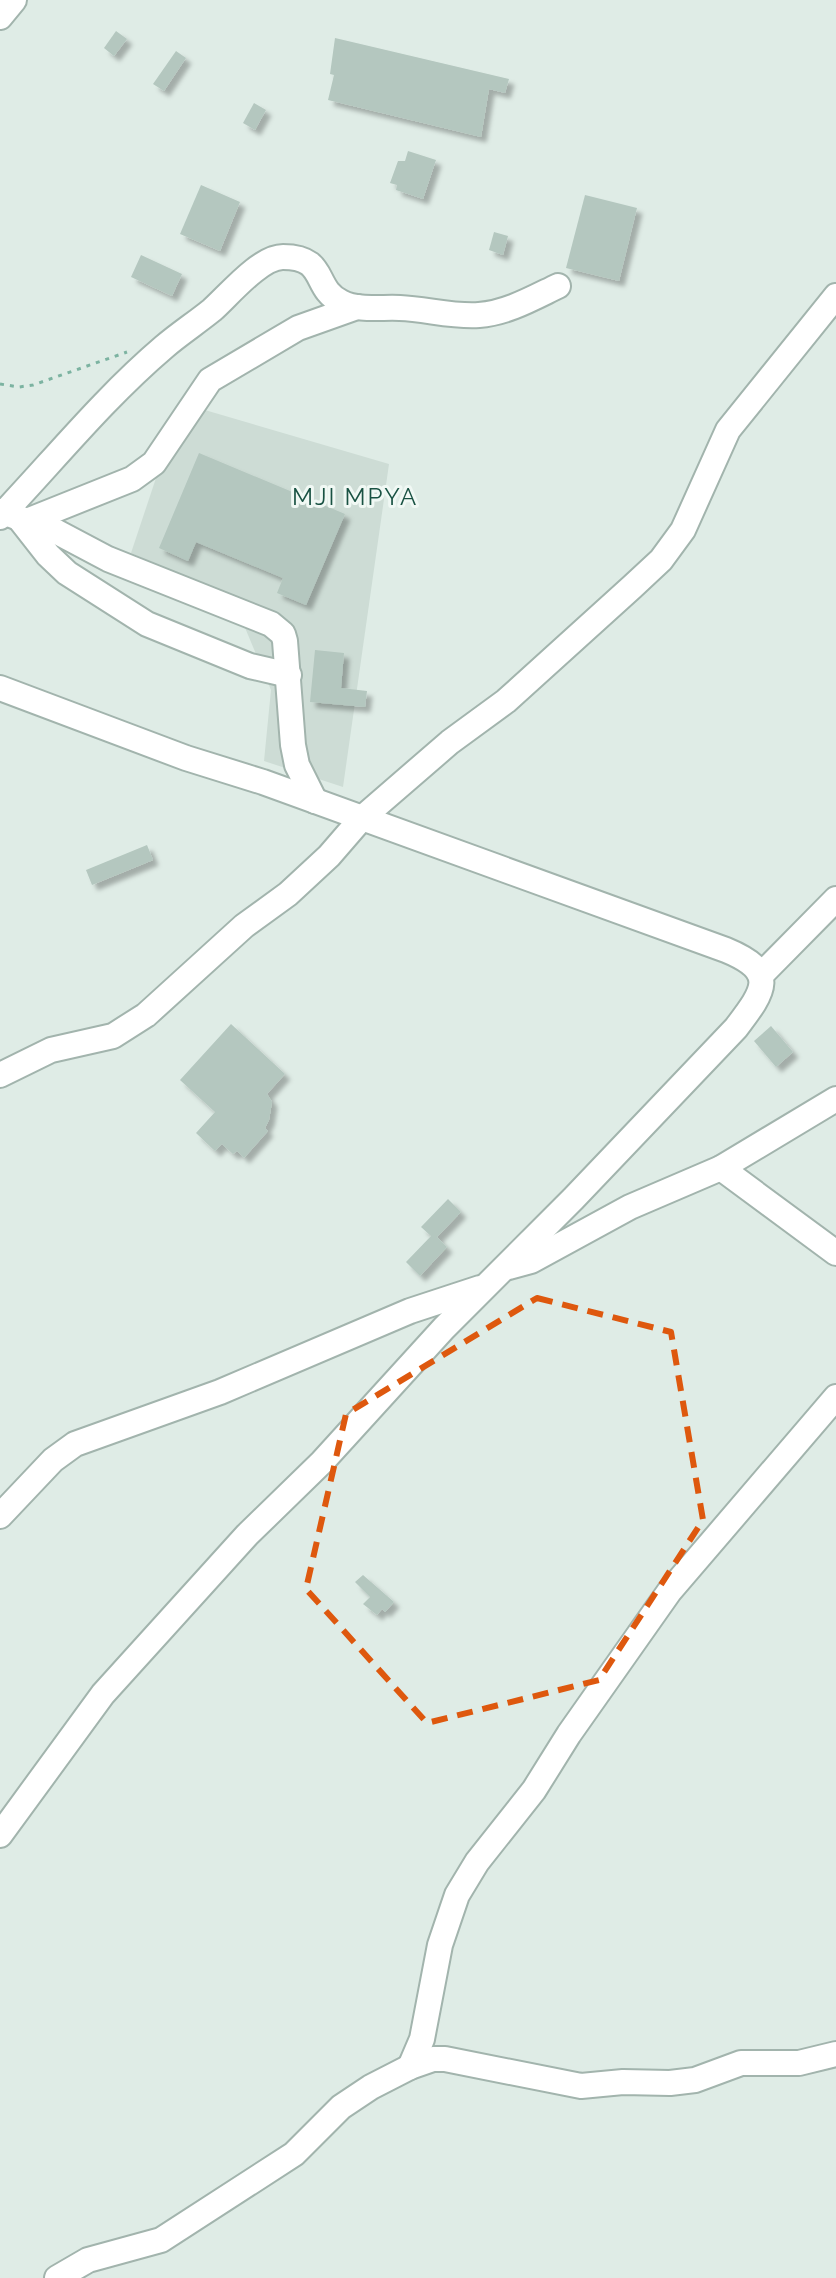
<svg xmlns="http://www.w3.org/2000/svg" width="836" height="2278" viewBox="0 0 836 2278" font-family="Raleway,sans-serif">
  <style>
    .built { fill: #cddcd5 }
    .building { fill: #b4c7bf; filter: url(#shadow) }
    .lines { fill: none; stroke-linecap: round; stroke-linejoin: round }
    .minor-casing { stroke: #a2b4ad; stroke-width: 28 }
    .path { stroke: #7cb3a1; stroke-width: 3; stroke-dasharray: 4 6; stroke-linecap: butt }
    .minor { stroke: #fff; stroke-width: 24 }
    .marked { fill: none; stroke: #de580e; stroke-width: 6; stroke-dasharray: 16 10; stroke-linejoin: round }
    .labels { text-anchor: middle; stroke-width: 6; stroke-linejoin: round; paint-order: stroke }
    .quarter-label { font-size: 24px; letter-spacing: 2px; fill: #195243; stroke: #f0f8f4 }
  </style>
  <defs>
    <filter id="shadow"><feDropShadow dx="5.5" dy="5.5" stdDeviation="2" flood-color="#0004"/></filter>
  </defs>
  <rect width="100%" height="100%" fill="#dfece6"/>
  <polygon class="built" points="181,403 389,464 343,787 264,761 271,690 233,599 131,553"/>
  <g class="building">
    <polygon points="116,31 127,39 114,56 104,48"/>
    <polygon points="335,38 509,79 505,93 489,89 481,137 328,100 334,75 330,74"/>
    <polygon points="176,51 186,58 164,91 153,84"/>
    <polygon points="254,103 266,110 255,130 243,123"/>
    <polygon points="408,151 436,160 423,199 396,190 397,185 390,183 398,161 405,161"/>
    <polygon points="201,185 240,202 220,251 180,234"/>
    <polygon points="585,195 637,208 619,281 566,268"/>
    <polygon points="494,232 508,236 503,255 489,250"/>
    <polygon points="141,255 182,274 172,296 131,277"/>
    <polygon points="199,453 345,514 306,605 277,593 283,578 196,542 188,561 159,548"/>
    <polygon points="315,650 344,653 341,688 367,691 365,707 310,702"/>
    <polygon points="147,845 153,860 92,885 86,870"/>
    <polygon points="231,1024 285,1074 267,1094 272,1102 269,1120 265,1128 268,1131 244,1158 237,1151 233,1154 222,1144 215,1151 196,1133 215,1112 180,1080"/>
    <polygon points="771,1026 793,1052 776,1067 754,1041"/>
    <polygon points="448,1199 461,1212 437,1237 447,1247 420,1276 406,1262 431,1236 421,1227"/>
    <polygon points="363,1575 394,1602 385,1612 382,1609 377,1615 363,1604 370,1597 355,1582"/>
  </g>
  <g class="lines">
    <g class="minor-casing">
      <g id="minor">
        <polyline points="0,17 14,0"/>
        <polyline points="0,511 57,532 108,559 271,624 283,634 285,641 293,745 297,765 315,801"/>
        <path d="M0 517C54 460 104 398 164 347 179 334 196 323 212 310 229 295 260 257 283 257 328 257 312 288 341 302 358 311 381 307 400 308 426 309 453 317 479 315 507 313 533 298 558 286"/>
        <polyline points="19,518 48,555 67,573 147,624 250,666 289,675"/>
        <polyline points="27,521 132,479 154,463 210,380 298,328 357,307"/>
        <path d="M0 688 186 758 263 782 726 950C779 972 764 991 736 1028L573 1199 444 1328 322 1462 247 1535 103 1694 0 1835"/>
        <polyline points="761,975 836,899"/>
        <polyline points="0,1075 51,1050 113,1036 146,1015 244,926 288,894 329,856 361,819 450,742 506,701 632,587 661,560 683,530 728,430 836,296"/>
        <polyline points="721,1168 836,1253"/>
        <polyline points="509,1267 531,1261 630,1207 721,1168 836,1099"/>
        <polyline points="0,1516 53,1460 75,1444 220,1392 410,1311 480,1288"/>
        <polyline points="410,2067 422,2039 440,1945 457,1895 477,1862 534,1790 569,1734 669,1592 836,1397"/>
        <polyline points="57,2278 88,2260 161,2240 294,2154 341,2107 371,2087 410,2067 433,2059 445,2059 581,2086 623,2082 670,2083 695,2080 741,2063 799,2063 836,2054"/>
      </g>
    </g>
    <polyline class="path" points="0,384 19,387 33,385 127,352"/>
    <use href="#minor" class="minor"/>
  </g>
  <path class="marked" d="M537 1298 671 1332 703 1520 599 1680 427 1723 306 1589 346 1414Z"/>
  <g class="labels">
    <g class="quarter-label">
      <text x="355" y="505">MJI MPYA</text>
    </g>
  </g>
</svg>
